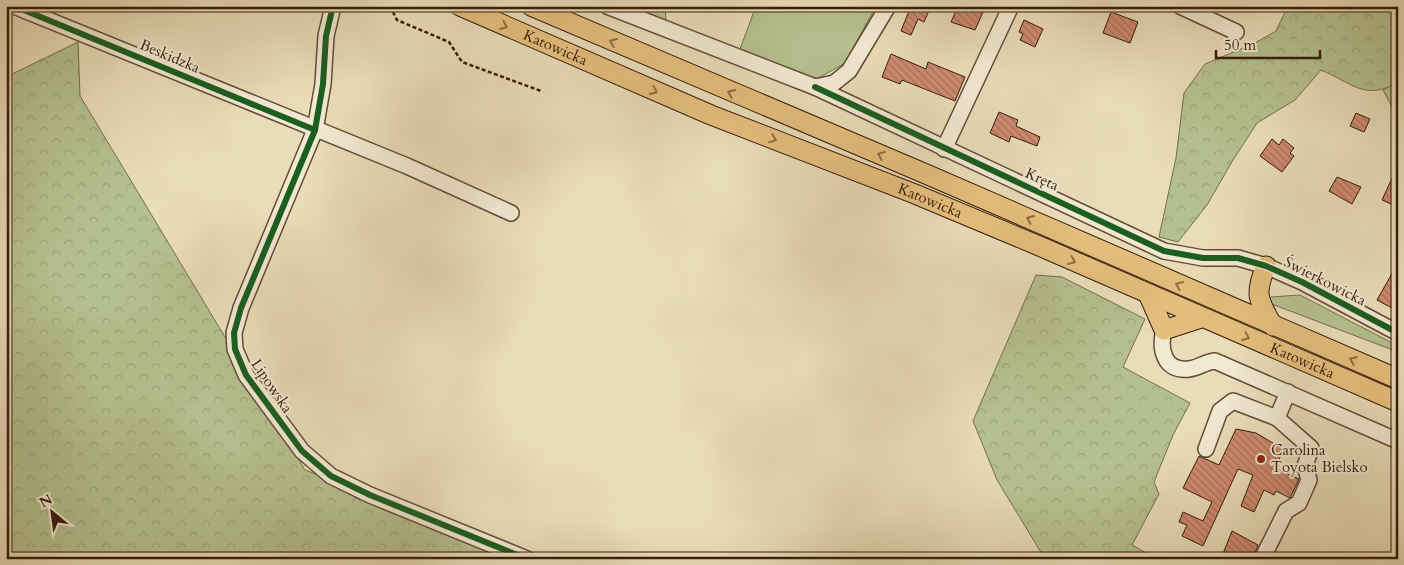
<svg xmlns="http://www.w3.org/2000/svg" width="1404" height="565" viewBox="0 0 1404 565" font-family="Cardo,serif">
  <style>
    .green { fill: #b5c090; stroke: #766e4d }
    .forest { fill: url(#forest-crowns); stroke: #766e4d }
    .building { fill: url(#building-back-hatch); stroke: #371c0a }
    .lines { fill: none; stroke-linecap: round; stroke-linejoin: round }
    .minor-casing { stroke: #644c36; stroke-width: 18 }
    .major-casing { stroke: #371c0a; stroke-width: 21 }
    .path { stroke: #371c0a; stroke-width: 2.5; stroke-dasharray: 4 2.5; stroke-linecap: butt }
    .minor { stroke: #f1e8d2; stroke-width: 15 }
    .major { stroke: #e4be7c; stroke-width: 19 }
    .cycleway-casing { stroke: #f1e8d2; stroke-width: 9 }
    .cycleway { stroke: #1b5e20; stroke-width: 6 }
    .oneway { stroke: #8e6d43 }
    .poi-dot { fill: #8f2418; stroke: #f1e8d2; stroke-width: 2 }
    .labels { text-anchor: middle; stroke-width: 4; stroke-linejoin: round; paint-order: stroke }
    .street-label { font-size: 15px; fill: #371c0a; stroke: #f1e8d2 }
    .poi-label { font-size: 15px; fill: #371c0a; stroke: #f1e8d2; text-anchor: start }
  </style>
  <defs>
    <pattern id="forest-crowns" width="20" height="18" patternUnits="userSpaceOnUse" patternTransform="scale(1.25)"><rect width="20" height="18" fill="#b5c090"/><path d="M2 6a3 3 0 1 1 6 0M12 15a3 3 0 1 1 6 0" fill="none" stroke="#9ca47b"/></pattern>
    <pattern id="building-back-hatch" width="6" height="6" patternUnits="userSpaceOnUse" patternTransform="scale(1.25)"><rect width="6" height="6" fill="#cf8b71"/><path d="M-1 5l2 2M0 0l6 6M5-1l2 2" fill="none" stroke="#a9715b"/></pattern>
  </defs>
  <rect width="100%" height="100%" fill="#e9dcb9"/>
  <filter id="stains"><feTurbulence type="fractalNoise" baseFrequency=".004" numOctaves="4"/><feColorMatrix values="0 0 0 0 .2 0 0 0 0 .09 0 0 0 0 .02 0 0 0 .5 -.17"/></filter>
  <radialGradient id="worn" r=".72"><stop offset=".6" stop-color="#630" stop-opacity="0"/><stop offset="1" stop-color="#630" stop-opacity=".3"/></radialGradient>
  <g class="green">
    <polygon points="629,6 665,6 666,20"/>
    <polygon points="756,6 876,6 845,63 815,80 740,49"/>
    <polygon points="1398,82 1398,118 1383,90"/>
    <polygon points="1300,295 1398,346 1398,352 1269,303 1271,297"/>
  </g>
  <g class="forest">
    <path d="M1288 6H1398V82C1365 102 1351 82 1321 70L1295 100 1257 123 1233 160 1207 205 1178 242 1159 237 1176 158 1184 93 1205 64 1255 43 1276 31Z"/>
    <polygon points="78,42 80,96 305,470 522,548 528,559 6,559 6,77"/>
    <polygon points="1036,275 1062,277 1145,319 1123,367 1190,403 1173,435 1154,482 1159,494 1132,545 1157,559 1045,559 997,480 973,421"/>
  </g>
  <g class="building">
    <polygon points="911,6 931,6 924,22 918,19 911,35 901,31"/>
    <polygon points="958,6 970,6 983,12 975,30 951,22"/>
    <polygon points="1111,12 1138,22 1130,43 1103,33"/>
    <polygon points="1024,20 1043,29 1035,47 1020,40 1023,34 1019,32"/>
    <polygon points="891,54 926,69 928,62 965,77 955,101 902,80 900,84 882,77"/>
    <polygon points="999,112 1018,120 1016,126 1040,137 1037,146 1011,136 1009,142 990,133"/>
    <polygon points="1356,113 1370,119 1364,132 1350,126"/>
    <polygon points="1272,139 1279,145 1283,139 1294,148 1290,153 1294,156 1282,172 1260,156"/>
    <polygon points="1398,165 1398,207 1382,200"/>
    <polygon points="1337,177 1361,187 1352,204 1329,191"/>
    <polygon points="1398,263 1398,302 1394,309 1377,300"/>
    <polygon points="1236,429 1256,433 1278,446 1283,451 1275,468 1299,479 1290,498 1276,491 1274,495 1264,490 1254,512 1241,506 1253,475 1238,469 1203,546 1182,536 1187,525 1179,522 1183,512 1203,521 1212,502 1183,488 1199,456 1219,465"/>
    <polygon points="1232,531 1258,545 1253,559 1221,559"/>
  </g>
  <g class="lines">
    <g class="minor-casing">
      <g id="minor">
        <polyline points="14,6 407,166 511,213"/>
        <polyline points="333,6 326,36 323,84 315,130 241,308 234,333 235,349 246,375 302,451 331,476 370,495 527,559"/>
        <polyline points="607,6 815,87 834,83 849,71 888,6"/>
        <polyline points="1180,6 1236,32"/>
        <polyline points="815,87 1164,251 1203,258 1238,258 1266,266 1302,282 1398,333"/>
        <polyline points="944,149 1011,6"/>
        <path d="M1164 330C1159 349 1164 372 1189 369 1198 368 1205 362 1215 361L1398 441"/>
        <polyline points="1206,449 1220,411 1233,401 1277,418"/>
        <polyline points="1262,559 1286,511 1299,503 1309,480 1305,466 1311,448 1277,418 1288,392"/>
      </g>
    </g>
    <g class="major-casing">
      <g id="major">
        <path id="s1" d="M460 6 711 115 915 194 1037 245 1398 402"/>
        <polyline points="531,6 926,174 1398,379"/>
        <path d="M1266 266C1254 294 1258 300 1273 326"/>
        <polyline points="1149,296 1164,330 1201,318"/>
      </g>
    </g>
    <polyline class="path" points="390,6 397,20 449,42 462,62 541,91"/>
    <use href="#minor" class="minor"/>
    <use href="#major" class="major"/>
    <g class="cycleway-casing">
      <g id="cycleway">
        <polyline points="14,6 315,130"/>
        <polyline points="333,6 326,36 323,84 315,130 241,308 234,333 235,349 246,375 302,451 331,476 370,495 527,559"/>
        <polyline points="815,87 1164,251 1203,258 1238,258 1266,266 1302,282 1398,333"/>
      </g>
    </g>
    <use href="#cycleway" class="cycleway"/>
  </g>
  <defs><path id="oneway-chevron" d="M-2-3.5L2.5 0L-2 3.5" fill="none" stroke-width="1.6" stroke-linecap="round" stroke-linejoin="round" transform="scale(1.25)"/></defs>
  <g class="oneway">
    <use href="#oneway-chevron" transform="translate(504 26) rotate(24)"/>
    <use href="#oneway-chevron" transform="translate(613 42) rotate(-157)"/>
    <use href="#oneway-chevron" transform="translate(654 91) rotate(23)"/>
    <use href="#oneway-chevron" transform="translate(731 93) rotate(-157)"/>
    <use href="#oneway-chevron" transform="translate(773 139) rotate(21)"/>
    <use href="#oneway-chevron" transform="translate(881 155) rotate(-157)"/>
    <use href="#oneway-chevron" transform="translate(1030 219) rotate(-156)"/>
    <use href="#oneway-chevron" transform="translate(1072 261) rotate(24)"/>
    <use href="#oneway-chevron" transform="translate(1179 285) rotate(-156)"/>
    <use href="#oneway-chevron" transform="translate(1246 337) rotate(23)"/>
    <use href="#oneway-chevron" transform="translate(1353 360) rotate(-157)"/>
  </g>
  <circle class="poi-dot" cx="1261" cy="459" r="5"/>
  <g class="labels">
    <g class="street-label">
      <text dy="5" stroke="none"><textPath href="#s1" startOffset="104">Katowicka</textPath></text>
      <text transform="translate(170 56) rotate(23)" y="5">Beskidzka</text>
      <text transform="translate(1042 179) rotate(24)" y="5">Kręta</text>
      <text dy="5" stroke="none"><textPath href="#s1" startOffset="509">Katowicka</textPath></text>
      <text transform="translate(1325 281) rotate(27)" y="5">Świerkowicka</text>
      <text dy="5" stroke="none"><textPath href="#s1" startOffset="914">Katowicka</textPath></text>
      <text transform="translate(272 386) rotate(56)" y="5">Lipowska</text>
    </g>
    <g class="poi-label">
      <text x="1271" y="455">Carolina<tspan x="1271" dy="17">Toyota Bielsko</tspan></text>
    </g>
  </g>
  <rect width="1404" height="565" fill="none" stroke="#e9dcb9" stroke-width="25"/>
  <rect x="8" y="8" width="1389" height="550" fill="none" stroke="#371c0a" stroke-width="2.5"/>
  <rect x="12" y="12" width="1379" height="540" fill="none" stroke="#371c0a"/>
  <g transform="translate(52 512) rotate(331)" stroke="#f1e8d2" stroke-width="4" paint-order="stroke">
  <path d="M0-4L9 19L0 12L-9 19Z" fill="#371c0a"/>
  <text y="-8" font-size="14" font-weight="bold" text-anchor="middle" fill="#371c0a">N</text>
  </g>
  <path d="M1216 50v8h104v-8" fill="none" stroke="#371c0a" stroke-width="2.5"/>
  <text x="1224" y="50" font-size="15" fill="#371c0a" stroke="#f1e8d2" stroke-width="4" paint-order="stroke">50 m</text>
  <rect width="100%" height="100%" filter="url(#stains)"/>
  <rect width="100%" height="100%" fill="url(#worn)"/>
</svg>
